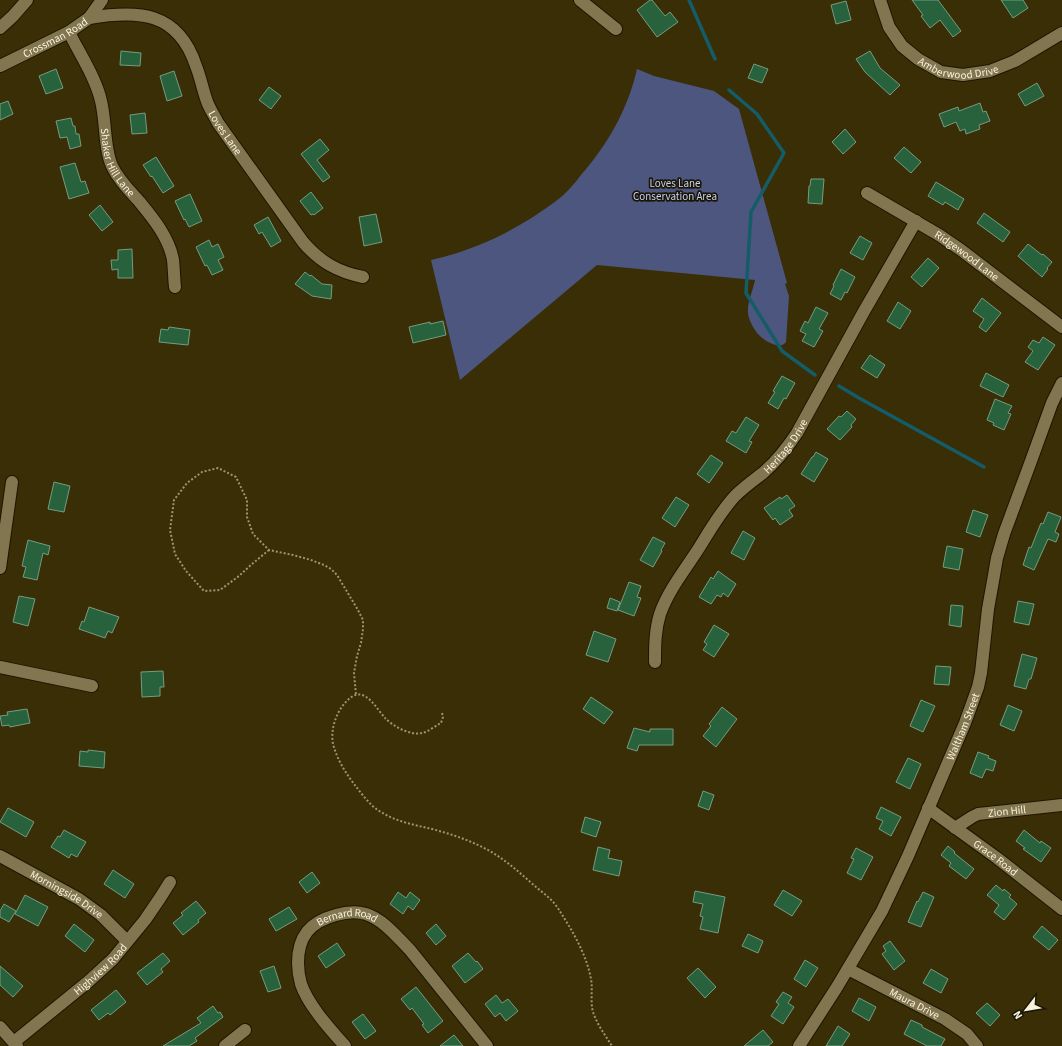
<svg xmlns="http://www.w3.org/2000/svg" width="1062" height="1046" viewBox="0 0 1062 1046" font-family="'Source Sans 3',sans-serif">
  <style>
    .green { fill: #4c567f }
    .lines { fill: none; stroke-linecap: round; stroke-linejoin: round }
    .stream { stroke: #155c69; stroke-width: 3.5 }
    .building { fill: #27623c; stroke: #779b81 }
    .minor-casing { stroke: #1e1600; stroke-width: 14 }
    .tertiary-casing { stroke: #1e1600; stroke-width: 14 }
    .path { stroke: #9c9476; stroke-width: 2; stroke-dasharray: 2 2; stroke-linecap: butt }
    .minor { stroke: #81764f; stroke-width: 12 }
    .tertiary { stroke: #81764f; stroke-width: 12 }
    .labels { text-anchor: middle; stroke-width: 3.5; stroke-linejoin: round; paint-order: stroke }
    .street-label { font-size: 11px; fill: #f9f3de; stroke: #1b1707 }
    .park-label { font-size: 11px; fill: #c6cff0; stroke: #1b1707 }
  </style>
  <rect width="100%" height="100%" fill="#392e06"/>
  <path class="green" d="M637 69 654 76 714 91 739 109 787 283 785 284 789 296 786 342C780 351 763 340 757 333 753 327 749 321 748 313 747 302 753 291 755 280L597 265 460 380 431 260C476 250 519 229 556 201 566 194 574 184 581 175 608 144 628 109 637 69Z"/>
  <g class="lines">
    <g class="stream">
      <polyline points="689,0 715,59"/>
      <polyline points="729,90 757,114 784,153 751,212 746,293 782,351 815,375"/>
      <polyline points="839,386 859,398 984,467"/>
    </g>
  </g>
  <g class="building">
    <polygon points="650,0 652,0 665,16 670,12 678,22 657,37 637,10"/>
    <polygon points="912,0 938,0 961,31 953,37 940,20 930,28 921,16 923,15"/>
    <polygon points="1001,0 1023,0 1028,8 1013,18"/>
    <polygon points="846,1 851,20 836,24 831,5"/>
    <polygon points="121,51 141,53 140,66 120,65"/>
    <polygon points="870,51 880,68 900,85 890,95 865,72 856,59"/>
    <polygon points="754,64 768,69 762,83 748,78"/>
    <polygon points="56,69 63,88 46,94 39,76"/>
    <polygon points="174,71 182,96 167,101 160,76"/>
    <polygon points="1037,83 1044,96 1025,106 1018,94"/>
    <polygon points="269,87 281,96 271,109 259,100"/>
    <polygon points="8,101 13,114 0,120 0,104"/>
    <polygon points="980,103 983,112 986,111 990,121 979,125 980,129 966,134 965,129 960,131 956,122 944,127 939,114 958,107 959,111"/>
    <polygon points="145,113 147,133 132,134 130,115"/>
    <polygon points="71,118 73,126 75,126 76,134 79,134 81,146 70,149 67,137 60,138 56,121"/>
    <polygon points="845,129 856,142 843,154 832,142"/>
    <polygon points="320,139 329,150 317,160 330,177 323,182 301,154"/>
    <polygon points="904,147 921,162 911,173 894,158"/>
    <polygon points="156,157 174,186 163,193 152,176 151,177 143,165"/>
    <polygon points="75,163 81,182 85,181 89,193 69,199 60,167"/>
    <polygon points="811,179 824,179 822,204 808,203 809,186 810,186"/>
    <polygon points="936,182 964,199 958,210 945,202 943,205 928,196"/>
    <polygon points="311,192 323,208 314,215 313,214 311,215 300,201"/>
    <polygon points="190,194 202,221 189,227 185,219 184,220 175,201"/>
    <polygon points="100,205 113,222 102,231 89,215"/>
    <polygon points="984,213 1010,232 1003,242 977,223"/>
    <polygon points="376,214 382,242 364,246 359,217"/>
    <polygon points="268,217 281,241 271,247 262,232 259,234 254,225"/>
    <polygon points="860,236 872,243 863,260 850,253"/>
    <polygon points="209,240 212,247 218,244 224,257 218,260 223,270 212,275 207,265 205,266 196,247"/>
    <polygon points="1028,244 1042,255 1043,254 1052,262 1047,268 1048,269 1042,277 1018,256"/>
    <polygon points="132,249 133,278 118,278 118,269 112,270 111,260 118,260 118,250"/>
    <polygon points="928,258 939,268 922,287 911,277"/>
    <polygon points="841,269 855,277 847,293 845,292 841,300 830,294 834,286 833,285"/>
    <polygon points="305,272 310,276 311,275 322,284 332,285 331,299 312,296 295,284"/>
    <polygon points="982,298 1001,313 986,332 979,327 984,319 973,311"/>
    <polygon points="898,302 911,311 900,329 887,321"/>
    <polygon points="816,307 828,313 819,329 823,331 814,347 802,341 806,334 800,331 805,321 808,323"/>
    <polygon points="443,321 446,335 413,343 409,327 430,322 430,324"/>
    <polygon points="169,327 190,330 188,345 159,342 161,329 168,330"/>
    <polygon points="1043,337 1055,345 1038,370 1025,362 1033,351 1028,347 1033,340 1039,343"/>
    <polygon points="870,355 885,365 877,378 861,368"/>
    <polygon points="986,373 1009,385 1003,397 980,386"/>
    <polygon points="782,376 795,383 786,399 784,398 778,409 768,403 775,392 773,391"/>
    <polygon points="995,399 1012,406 1008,413 1011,414 1004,430 993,425 994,423 987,420"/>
    <polygon points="847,411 856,419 851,425 852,427 840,440 827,429 839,416 841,417"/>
    <polygon points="746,417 759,425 749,441 752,442 746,453 726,441 732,431 736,433"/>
    <polygon points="816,452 828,459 814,482 801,474 812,457 813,457"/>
    <polygon points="711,455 723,463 709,483 697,474"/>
    <polygon points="54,482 70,486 64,512 48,509"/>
    <polygon points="787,495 795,506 789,510 793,516 780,525 775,518 773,520 764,508 780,497 781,499"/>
    <polygon points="676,497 689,505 675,527 662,518"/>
    <polygon points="973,510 988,515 980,537 966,532"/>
    <polygon points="1048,512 1061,517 1055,532 1059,534 1056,542 1048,539 1034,570 1023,565 1029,547 1031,548 1041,523 1043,524"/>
    <polygon points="743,531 755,538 744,560 731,553"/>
    <polygon points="653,537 665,543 661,550 662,551 653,567 640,560"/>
    <polygon points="28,540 50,546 48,555 43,553 37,580 23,577 26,567 22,566"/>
    <polygon points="947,546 963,549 959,570 943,567"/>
    <polygon points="718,571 736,584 728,597 723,593 721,597 717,595 711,604 699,597 711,577 713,579"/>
    <polygon points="629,582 641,586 637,597 641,598 634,616 618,610"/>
    <polygon points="19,596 35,599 28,626 13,622"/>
    <polygon points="610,598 620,602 617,611 607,608"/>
    <polygon points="1018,601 1034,604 1029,625 1014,622"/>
    <polygon points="951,605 963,606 961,627 949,625"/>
    <polygon points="89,607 119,617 112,633 108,631 105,638 79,629 82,621 84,622"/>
    <polygon points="714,625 729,634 714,657 703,650 707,644 704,642"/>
    <polygon points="594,631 616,639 608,662 586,655"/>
    <polygon points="1022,654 1037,658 1031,679 1029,679 1026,689 1014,686"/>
    <polygon points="936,666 951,667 949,685 934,684"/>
    <polygon points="163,671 164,687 160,687 160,696 142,697 141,672"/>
    <polygon points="591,697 613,712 604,724 583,709"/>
    <polygon points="921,700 935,706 923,732 910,726"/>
    <polygon points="1008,705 1022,711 1014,731 1000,725"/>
    <polygon points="722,707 737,719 716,747 703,736 711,726 709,724"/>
    <polygon points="27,709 30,723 10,727 9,725 2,726 0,716 8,715 7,712"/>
    <polygon points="634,728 650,732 650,729 673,729 673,745 639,745 637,751 627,748"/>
    <polygon points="88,750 105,752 104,768 79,766 80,751 88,752"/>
    <polygon points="978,752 989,756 988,758 996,761 993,771 986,769 982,778 970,773"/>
    <polygon points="908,758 921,764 910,789 896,782"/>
    <polygon points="703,791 714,795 709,810 698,806"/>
    <polygon points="881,807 901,817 891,836 879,829 883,821 876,818"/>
    <polygon points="8,808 34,822 26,837 0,822"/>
    <polygon points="585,817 601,822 596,837 581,832"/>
    <polygon points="64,830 86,842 77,857 71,854 69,858 51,847 58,836 60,837"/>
    <polygon points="1024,830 1040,843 1041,841 1051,848 1041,862 1023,849 1025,848 1016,841"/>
    <polygon points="948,846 955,852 954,853 974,869 966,879 949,866 951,863 941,855"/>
    <polygon points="598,847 610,850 608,858 622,861 619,876 593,870"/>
    <polygon points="856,848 873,857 861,880 847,873 854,859 851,858"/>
    <polygon points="113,870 134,884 125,898 104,884"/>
    <polygon points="312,872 320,883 307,893 299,882"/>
    <polygon points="996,885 1003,891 1004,889 1011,895 1009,897 1017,904 1004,920 994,912 999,905 987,895"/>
    <polygon points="783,890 802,901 792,916 774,905"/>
    <polygon points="695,891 725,897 718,933 700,929 703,917 700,916 703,904 693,902"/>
    <polygon points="398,892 406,898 410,892 420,900 413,910 408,906 403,914 390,904"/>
    <polygon points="923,892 934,897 921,927 908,922 917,901 918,902"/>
    <polygon points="25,895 48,907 38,926 15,914"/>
    <polygon points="196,901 206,913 198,920 199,922 183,935 173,923 183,915 181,913"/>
    <polygon points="4,904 16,911 9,922 0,917 0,911"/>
    <polygon points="289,907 297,919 276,931 269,919"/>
    <polygon points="74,924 94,940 85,952 65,936"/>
    <polygon points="436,924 446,936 436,945 426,933"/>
    <polygon points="1042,926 1058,940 1049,950 1033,937"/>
    <polygon points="748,934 763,941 758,953 742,946"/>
    <polygon points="890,941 905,961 894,970 882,954 886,951 883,946"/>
    <polygon points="337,943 345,955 326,968 318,956"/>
    <polygon points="163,953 170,961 161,969 163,972 147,985 137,973"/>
    <polygon points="468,953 476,962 477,961 483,969 465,983 452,966"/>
    <polygon points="805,960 818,968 806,987 794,979"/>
    <polygon points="0,966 23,986 13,997 0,985"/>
    <polygon points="274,966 281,988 268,992 260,971"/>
    <polygon points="698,968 716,987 705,998 687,978"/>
    <polygon points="931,969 948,979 941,993 923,983"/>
    <polygon points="416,987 443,1021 428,1033 422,1025 424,1024 412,1008 410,1010 401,999"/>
    <polygon points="116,990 126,1002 110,1015 108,1013 99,1020 91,1010"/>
    <polygon points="783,992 792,997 788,1003 794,1007 783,1024 771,1016 779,1004 776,1002"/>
    <polygon points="496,995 502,1003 508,999 518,1011 506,1021 500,1013 495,1017 485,1004"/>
    <polygon points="859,998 876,1007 869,1021 852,1011"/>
    <polygon points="987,1003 1000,1015 990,1026 976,1013"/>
    <polygon points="213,1006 218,1013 220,1012 223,1017 195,1038 197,1041 189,1046 163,1046 201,1023 197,1018"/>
    <polygon points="363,1014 376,1031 365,1039 352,1022"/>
    <polygon points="911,1020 922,1025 922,1027 945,1039 941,1046 927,1046 904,1034"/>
    <polygon points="838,1026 850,1034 842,1046 826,1046"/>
    <polygon points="763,1030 773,1042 768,1046 744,1046"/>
    <polygon points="454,1035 463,1046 440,1046"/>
  </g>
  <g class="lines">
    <g class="minor-casing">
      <g id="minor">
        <polyline points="580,0 616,29"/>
        <path id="s1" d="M880 0 889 27 902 46 918 59 941 72 963 75 990 71 1015 61 1062 33"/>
        <path id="s2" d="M89 18C138 10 178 11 196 66 201 78 203 92 208 104 211 111 215 117 218 123L303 242C320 262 338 272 363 277"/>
        <polyline points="0,28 13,16 27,0"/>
        <path id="s3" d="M69 32C79 53 96 78 101 101 106 120 104 149 112 166 118 179 128 189 138 200 152 217 169 237 173 260 174 269 174 278 175 287"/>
        <path id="s4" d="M0 66 69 32 89 18 102 0"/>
        <path id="s5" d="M867 193 939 235 961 250 1062 327"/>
        <polyline points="0,568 12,482"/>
        <path id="s6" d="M655 662C655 646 655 630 660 614 668 591 684 571 697 551 709 532 720 512 735 496 744 487 754 480 763 473 777 461 787 448 797 433L863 313 916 221"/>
        <polyline points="0,667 92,686"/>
        <path id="s7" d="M928 808 997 858 1062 909"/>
        <path id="s8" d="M955 828 972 817 978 814 1062 805"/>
        <path id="s9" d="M0 856 79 899 101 915 127 941"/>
        <path id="s10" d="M848 969 945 1019 967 1034 977 1046"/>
        <polyline points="0,1027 17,1046"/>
        <path id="s11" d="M14 1042 89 981 113 959 145 920 160 898 170 882"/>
        <polyline points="225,1046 245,1030"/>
        <path id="s12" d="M345 1046C330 1029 308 1005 301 984 299 977 298 970 298 963 298 936 310 922 336 915 346 912 356 911 366 914 384 920 397 937 410 950L487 1046"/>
      </g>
    </g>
    <g class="tertiary-casing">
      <g id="tertiary">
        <path id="s13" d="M799 1046 837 987 882 911 908 856 965 723 978 687 981 673 988 609 993 581 997 558 1004 534 1031 461 1052 403 1062 383"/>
      </g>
    </g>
    <g class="path">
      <polyline points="269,550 252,564 239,576 220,590 204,591 186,571 175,554 170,530 174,500 187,483 202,472 218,468 236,477 247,500 247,517 253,534 269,550 293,555 311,560 324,565 331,569 337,575 358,610 363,620 363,629 361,643 357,656 354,673 356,695"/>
      <path d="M442 713 443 717 441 723C435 726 428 732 422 733 410 736 393 726 385 718 376 708 365 686 350 698 337 709 330 728 333 744 337 759 345 772 354 784 362 794 370 806 381 812 397 822 415 825 432 829 451 834 469 840 486 849 505 859 520 873 536 887 542 892 549 897 554 903 559 909 562 915 566 921 577 939 587 958 591 979 593 990 590 1001 593 1012 597 1024 605 1035 612 1046"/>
    </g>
    <use href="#minor" class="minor"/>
    <use href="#tertiary" class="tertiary"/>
  </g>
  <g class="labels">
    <g class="street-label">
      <text dy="4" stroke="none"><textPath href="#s4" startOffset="62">Crossman Road</textPath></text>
      <text dy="4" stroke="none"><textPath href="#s1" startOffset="115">Amberwood Drive</textPath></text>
      <text dy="4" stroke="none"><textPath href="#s2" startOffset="205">Loves Lane</textPath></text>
      <text dy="4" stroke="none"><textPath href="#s3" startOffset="141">Shaker Hill Lane</textPath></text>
      <text dy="4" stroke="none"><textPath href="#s5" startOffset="118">Ridgewood Lane</textPath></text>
      <text dy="4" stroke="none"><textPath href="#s6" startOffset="260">Heritage Drive</textPath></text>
      <text dy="4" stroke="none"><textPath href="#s13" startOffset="360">Waltham Street</textPath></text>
      <text dy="4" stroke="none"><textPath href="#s8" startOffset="56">Zion Hill</textPath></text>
      <text dy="4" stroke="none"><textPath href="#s7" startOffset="84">Grace Road</textPath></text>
      <text dy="4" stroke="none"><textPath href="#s9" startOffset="77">Morningside Drive</textPath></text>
      <text dy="4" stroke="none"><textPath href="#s12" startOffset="176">Bernard Road</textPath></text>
      <text dy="4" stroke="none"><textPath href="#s11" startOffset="113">Highview Road</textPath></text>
      <text dy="4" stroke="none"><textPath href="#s10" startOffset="75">Maura Drive</textPath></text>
    </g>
    <g class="park-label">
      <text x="675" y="187">Loves Lane<tspan x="675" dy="13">Conservation Area</tspan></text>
    </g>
  </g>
  <g transform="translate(1026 1010) rotate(239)" stroke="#1b1707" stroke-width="3" paint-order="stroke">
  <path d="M0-3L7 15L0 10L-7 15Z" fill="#f9f3de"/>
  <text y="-6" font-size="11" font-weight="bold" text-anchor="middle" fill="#f9f3de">N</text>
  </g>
</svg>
